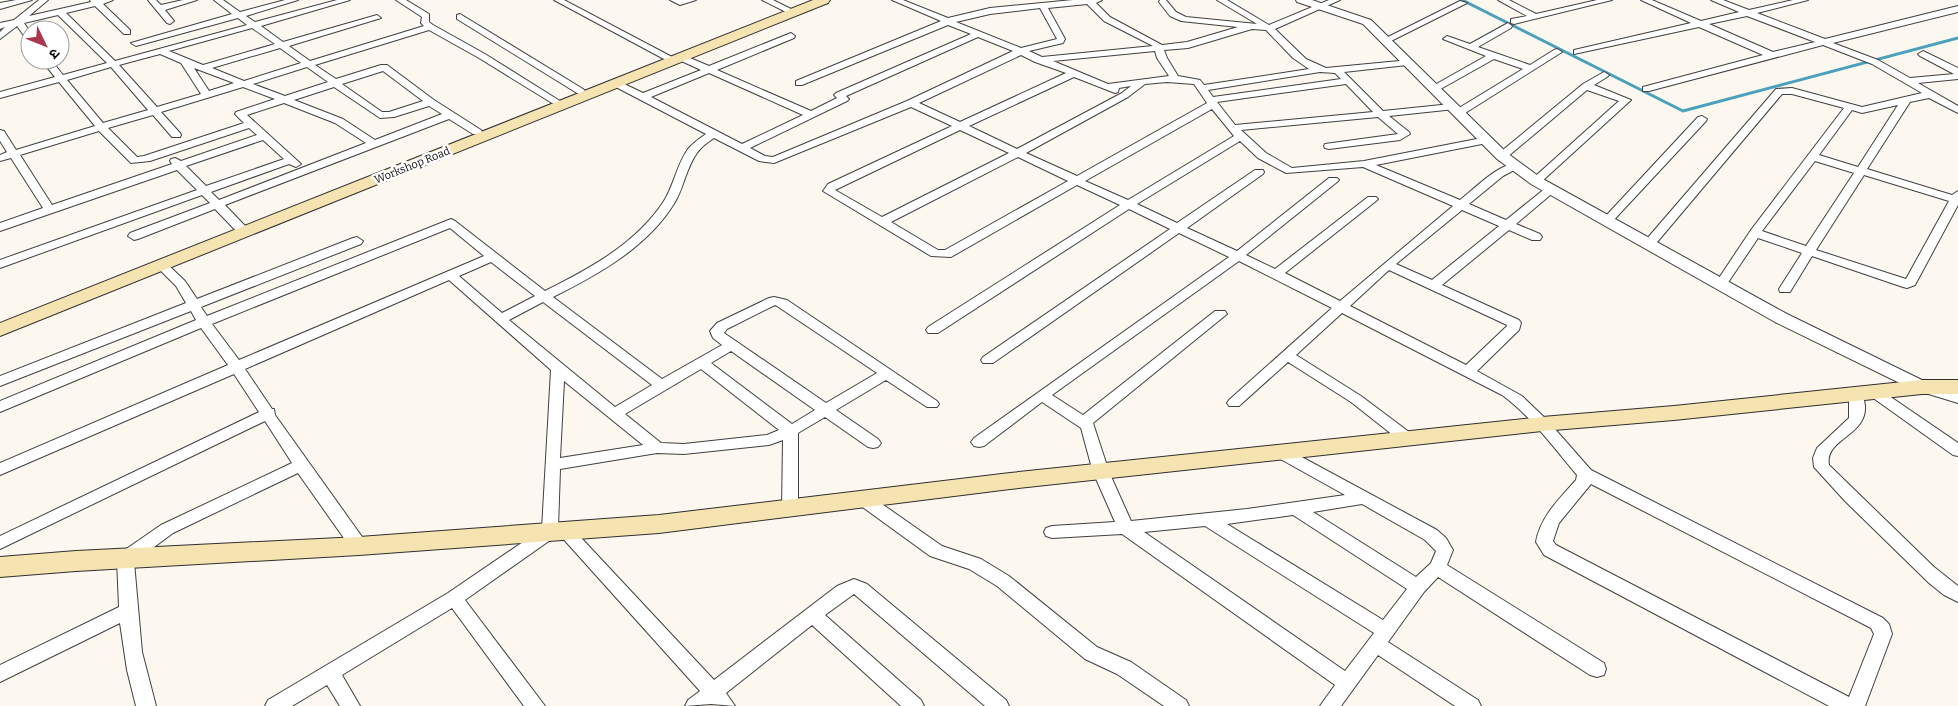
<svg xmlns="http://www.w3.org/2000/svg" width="1958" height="706" viewBox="0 0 1958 706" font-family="Bitter,'Noto Sans Devanagari',serif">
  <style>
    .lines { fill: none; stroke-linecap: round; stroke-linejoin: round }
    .stream { stroke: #49a1bd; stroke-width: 3 }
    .minor-casing { stroke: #404040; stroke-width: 2 }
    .tertiary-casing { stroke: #404040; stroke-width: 2 }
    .secondary-casing { stroke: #2f2f2f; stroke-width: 2 }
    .minor { fill: #fff; fill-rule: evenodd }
    .tertiary { fill: #fff; fill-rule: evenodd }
    .secondary { fill: #f5e3b1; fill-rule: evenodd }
    .labels { text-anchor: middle; stroke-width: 5; stroke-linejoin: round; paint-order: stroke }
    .far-street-label { font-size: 11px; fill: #0d0d0d; stroke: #fff }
  </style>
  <rect width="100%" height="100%" fill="#fdf8ef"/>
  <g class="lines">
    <polyline class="stream" points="1462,0 1683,111 1958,38"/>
    <g class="minor-casing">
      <g id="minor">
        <polygon points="16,0 32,0 0,9 0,3"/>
        <path d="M39 0H48L29 16 91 2 90 0H113L103 4 130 30V34H124L95 6 66 13 115 61 247 25 238 18 136 46 131 43 232 14 214 0H223L240 12 285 0H298L246 16 255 22 337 0H350L261 26 283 42 377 15 381 18 289 46 310 61 424 26 421 23 422 17 396 0H406L429 14V22L433 25 485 54 560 101 555 104 552 103 479 58 429 30 315 65 336 79 381 65H387L434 100 481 130 482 132 481 134H473L449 119 225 205 248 229 250 232 248 235H240L215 209 138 239 134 240 128 236 130 233 210 203 202 195 0 268V260L197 190 177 170 0 231V223L43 208 11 158 0 161V155L7 152 0 141V130L4 131 16 150 95 126 59 82 0 98V92L55 77 41 60H51L63 75 107 63 58 15 24 23 30 32V41L27 40 17 26 0 39V32L5 27 0 29V23L14 20ZM252 28 275 44 203 65 169 51ZM280 48 301 63 244 81 212 68ZM160 54 181 63 201 94 157 107 119 65ZM111 67 148 110 103 123 67 80ZM307 67 328 82 285 96 253 84ZM194 68 234 83 209 91ZM383 71 423 101 389 112H382L342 84ZM243 87 275 99 236 112 235 114 244 123 144 156 137 157 108 128 153 115 172 137H180L181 135 180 133 161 112ZM334 87 380 118 394 117 429 106 442 114 375 140 343 119 294 100ZM284 103 335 123 366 143 219 200 211 192 289 164 296 167 301 164 247 115ZM249 128 257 135 181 161 175 158 171 159 170 161 172 164 52 205 20 155 99 131 131 163 150 161ZM263 140 284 159 206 186 186 166Z"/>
        <polygon points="148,0 156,0 161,5 183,0 197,0 165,10 174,21 170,24 167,23"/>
        <polygon points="554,0 564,0 672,57 670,59 664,59"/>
        <polygon points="670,0 696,0 680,5"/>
        <polygon points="762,0 773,0 797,12 790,14"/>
        <path d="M892 0H903L948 18 990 8 1073 0H1102L1096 3 1110 17 1162 45 1187 42 1238 27 1181 21 1170 16 1159 2 1160 0H1166L1176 12 1186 17 1257 24 1217 0H1227L1269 25 1329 0H1340L1275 29 1306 59 1326 68 1410 60V64L1407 65 1344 72 1383 111 1451 104 1456 107 1455 109 1389 116 1409 132 1410 134 1400 140 1329 149 1325 148 1324 146 1325 144 1398 134 1378 117 1241 130 1266 153 1292 168 1364 161 1487 137 1491 138 1492 140 1487 143 1376 165 1460 200C1472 191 1502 160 1518 164L1519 166 1518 168 1503 176 1469 204 1506 220 1547 187H1555L1557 189 1555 191 1516 224 1540 234 1542 237 1540 240H1532L1509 230 1442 285 1519 320 1521 323 1519 330 1477 371 1522 396 1547 420 1591 470 1883 618 1889 624 1892 634 1865 706H1829L1544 555 1536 542C1540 517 1560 498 1576 480L1577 475C1554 448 1531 416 1502 395L1342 313 1296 355 1361 396 1413 435 1416 439 1413 443 1408 444 1403 443 1351 402 1288 362 1239 406H1229L1227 403 1229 400 1332 308 1239 261 1052 395 1083 415 1215 311H1225L1227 314 1093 423 1109 472 1131 521 1247 509 1345 495 1275 456 1272 452 1275 448 1280 447 1285 448 1437 530 1446 538 1453 550 1447 565 1604 663 1606 669 1604 675 1597 677 1590 675 1438 577 1424 592 1388 642 1478 700 1481 706H1455L1378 655 1341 706H1320L1335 685 1122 534 1052 538 1046 536 1044 532 1046 528 1052 526 1115 522 1093 472 1081 428 1042 402 984 446 979 447 974 446 971 442 974 438 1229 257 1179 233 993 363H983L981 360 983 357 1170 229 1129 209 938 333H928L926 330 928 327 1120 205 1077 185 951 257 931 256 823 191 828 184 952 126 911 107 774 163 759 161 714 138C708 142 701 147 697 153 686 168 684 187 675 202 648 247 599 274 553 297L662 379 722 345 713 338 710 331 717 323 769 298 774 297 787 300 937 401 939 404 937 407H927L886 380 836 410 878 439 881 443 878 447 873 448 868 447 825 417 798 433V508L796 512 790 514 784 512 782 508 783 440 769 445 684 454 657 453 560 469 558 528 565 525 571 527 714 680 837 586 854 579 867 584 1006 700 1009 706H985L854 594 825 615 921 700 924 706H901L812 625 726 693 735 706 711 704 685 706 688 700 700 691 558 533 556 536 465 600 545 706H524L452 608 342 675 360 706H340L327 685 292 706H265L268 700 448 593 542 529 551 370 449 280 245 369 272 409H274L275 415 365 541 367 546 365 551 359 553 353 551 298 473 173 533 134 562 142 652 156 706H136L127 670 120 623 0 682V665L119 607 117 559 119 554 161 525 292 463 265 421 0 549V536L259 412 234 374 0 475V463L228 365 201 328 0 412V401L196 320 191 311 0 386V376L186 303 176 286 155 265 161 261 165 262 185 281 197 299 353 238 357 237 363 241 361 244 201 307 207 316 451 219 455 221 545 291C589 269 636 244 664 201 674 185 677 164 688 149 693 143 700 138 706 134L612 85V81H618L643 93 701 70 677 59V55H683L709 66 791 33 795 36 794 38 717 70 811 111 837 98 834 95 836 93 971 34 948 25 802 85H796V81L941 21ZM1087 4 1104 21 1153 46 1042 57 1029 51 1063 43 1065 39 1048 8ZM1040 8 1057 39 1021 48 956 22 990 14ZM1252 29 1266 30 1293 58 1309 69 1204 85 1200 80 1178 76 1167 58 1164 50 1188 48ZM978 37 1013 51 907 101 773 157 765 156 750 148 847 101 849 99 846 96ZM1155 51 1157 58 1169 76 1108 84 1053 61ZM1021 55 1035 62 1066 73 960 122 919 103ZM1320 72 1335 73 1341 79 1213 97 1208 90ZM709 73 803 115 742 144 651 97ZM1074 77 1115 93 1118 92 1119 88 1131 86 1122 93 1017 149 969 126ZM1167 82 1194 84 1207 103 1077 176 1026 153 1128 97 1145 84ZM1346 84 1373 112 1235 125 1217 102ZM1212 109 1234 136 1128 200 1085 181ZM960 130 1009 153 882 217 835 190ZM1240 141 1258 158 1286 173 1363 167 1453 206 1340 301 1285 273 1376 201 1378 199 1376 197H1368L1275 269 1246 255 1337 182 1339 180 1337 178H1329L1237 251 1187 228 1263 174 1264 172 1263 170H1255L1177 223 1137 204ZM1018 157 1068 181 945 250H938L891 222ZM1462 210 1499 226 1432 280 1396 264ZM450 228 484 256 239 360 212 324ZM491 262 535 296 502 313 459 276ZM1389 270 1507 325V326L1466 365 1350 306ZM543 302 652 385 615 407 509 320ZM775 305 777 306 877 373 826 403 724 333 727 329ZM731 351 815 410 792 424 711 363ZM701 369 779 430 767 435 684 444 661 443 625 414ZM564 381 643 445 560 458ZM1591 484 1871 628 1874 634 1849 697 1556 545 1553 541 1559 523ZM1362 504 1425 540 1436 551 1431 563 1416 577 1313 512ZM1293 515 1407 589 1383 620 1227 524ZM1205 526 1374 633 1345 671 1144 532Z"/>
        <polygon points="1498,0 1509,0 1536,14 1597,0 1612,0 1514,24 1511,23 1511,19 1527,16"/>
        <path d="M1641 0H1652L1701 21 1739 12 1711 0H1723L1749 10 1793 0H1808L1757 13 1825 39 1958 6V12L1833 43 1878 60 1910 78 1954 74 1920 56 1918 54 1923 51 1958 68V79L1918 83 1958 106V113L1929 98 1910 102 1867 169 1952 195 1958 191V205L1915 285 1907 288 1903 287 1812 256 1790 292H1780L1779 289 1802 253 1758 238 1725 287 1721 288 1715 284 1751 230 1844 108 1792 94H1782L1653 247H1645L1643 244 1645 241 1776 89 1792 88 1862 107 1922 93 1872 64 1823 45 1649 91H1643V87L1763 55 1699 27 1574 54V50L1691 23ZM1747 16 1815 42 1773 52 1709 24ZM1898 105 1858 167 1819 155 1852 110 1862 113ZM1815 161 1854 173 1806 246 1762 231ZM1864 175 1949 201 1906 279 1816 250Z"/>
        <polygon points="1460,1 1467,3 1389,42 1386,43 1382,40"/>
        <polygon points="460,14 583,89 585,91 580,94 577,93 457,19 457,15"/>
        <polygon points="1508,23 1512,26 1511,28 1478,47 1530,65 1554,50 1557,49 1562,52 1462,115 1454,115 1454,111 1523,69 1494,59 1437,91 1431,91 1431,87 1486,56 1443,39 1447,36 1470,44"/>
        <polygon points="1604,72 1609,75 1607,77 1594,85 1631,100 1540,183 1536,184 1530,181 1619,101 1587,90 1506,158 1498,158 1497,156 1498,154 1583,84"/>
        <polygon points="1702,116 1707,119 1706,121 1611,223 1603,223 1601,221 1603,219 1698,117"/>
        <polygon points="1927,384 1958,393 1958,403 1922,392 1920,389 1922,386"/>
        <polygon points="1874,387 1879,389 1958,443 1958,456 1953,455 1869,395 1867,392 1869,389"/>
        <path d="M1856 389 1861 391C1864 395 1864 400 1865 406 1867 436 1824 439 1829 465L1934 567 1958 586V602L1944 595 1929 583 1845 501 1814 467 1813 458 1817 448 1849 418V394L1851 391Z"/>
        <polygon points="863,493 869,495 942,546 981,559 1009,576 1097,647 1131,662 1186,700 1189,706 1164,706 1117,674 1085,659 997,586 969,569 930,556 857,503 855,499 857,495"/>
      </g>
    </g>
    <g class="tertiary-casing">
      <polygon id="tertiary" points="1296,0 1312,0 1371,20 1507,153 1541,178 1787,314 1928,383 1931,387 1928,391 1922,393 1916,391 1775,322 1531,184 1497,159 1363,24 1297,2"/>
    </g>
    <g class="secondary-casing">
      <g id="secondary">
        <polygon points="813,0 830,0 828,3 0,336 0,323"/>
        <polygon points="1922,380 1958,380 1958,394 1922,394 1674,420 1542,431 1010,489 659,533 359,555 76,571 0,577 0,557 76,551 359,537 659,515 1010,473 1542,417 1674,406"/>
      </g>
    </g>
    <use href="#minor" class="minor"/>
    <use href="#tertiary" class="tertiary"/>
    <use href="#secondary" class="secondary"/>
  </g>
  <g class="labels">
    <g class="far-street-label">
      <text transform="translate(412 165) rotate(-22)" y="4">Workshop Road</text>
    </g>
  </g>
  <g transform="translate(45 45) rotate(133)"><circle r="24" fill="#ffffff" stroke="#9e9e9e"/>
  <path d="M0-4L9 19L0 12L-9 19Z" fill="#ac364e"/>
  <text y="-8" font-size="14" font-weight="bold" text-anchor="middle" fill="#0d0d0d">उ</text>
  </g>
</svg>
